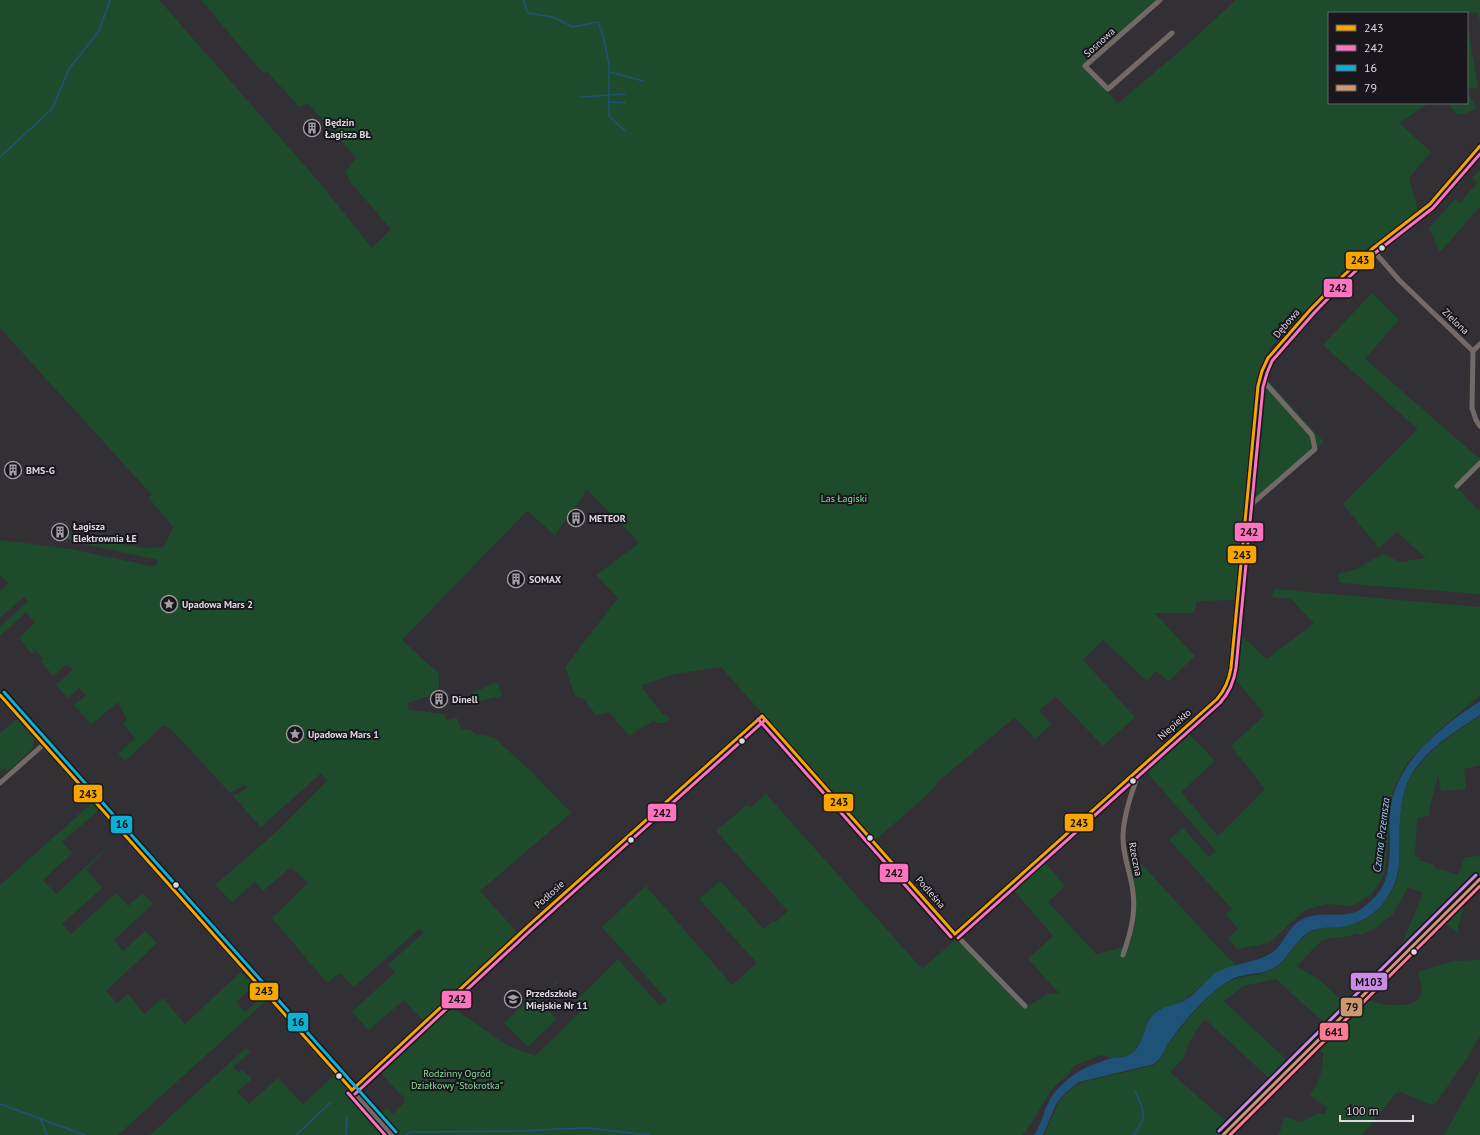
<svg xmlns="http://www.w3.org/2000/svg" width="1480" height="1135" viewBox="0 0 1480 1135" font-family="'PT Sans',sans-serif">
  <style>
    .green { fill: #1e4b2c }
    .water { fill: #1f5279 }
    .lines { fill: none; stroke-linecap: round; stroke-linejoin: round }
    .stream { stroke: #1f5279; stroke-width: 1.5 }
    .minor { stroke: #736967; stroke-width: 5 }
    .tertiary { stroke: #736967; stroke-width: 6 }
    .bus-1-casing { stroke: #19171c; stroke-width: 6 }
    .bus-2-casing { stroke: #19171c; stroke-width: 6 }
    .bus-3-casing { stroke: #19171c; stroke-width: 6 }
    .bus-4-casing { stroke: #19171c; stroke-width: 6 }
    .bus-5-casing { stroke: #19171c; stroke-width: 6 }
    .bus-6-casing { stroke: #19171c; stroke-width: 6 }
    .bus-1 { stroke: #f7a600; stroke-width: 3 }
    .bus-2 { stroke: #fc73be; stroke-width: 3 }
    .bus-3 { stroke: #0dafd3; stroke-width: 3 }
    .bus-4 { stroke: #cd976f; stroke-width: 3 }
    .bus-5 { stroke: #fe7a93; stroke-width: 3 }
    .bus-6 { stroke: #ca8be6; stroke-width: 3 }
    .bus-dot { fill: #dcd9e0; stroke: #19171c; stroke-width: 1.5 }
    .labels { text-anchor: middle; stroke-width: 4; stroke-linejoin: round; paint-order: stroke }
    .street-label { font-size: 10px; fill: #dcd9e0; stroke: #19171c }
    .poi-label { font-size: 10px; font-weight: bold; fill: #dcd9e0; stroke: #19171c; text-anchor: start }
    .park-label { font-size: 10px; fill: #84d899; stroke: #19171c }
    .water-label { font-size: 11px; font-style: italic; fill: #9fccf3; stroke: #19171c }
    .line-badge { stroke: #19171c; stroke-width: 1.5 }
    .pale-badge-label { font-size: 11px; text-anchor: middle; font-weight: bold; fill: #111 }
  </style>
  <rect width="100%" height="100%" fill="#323035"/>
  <g class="green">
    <path d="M0 0H159L320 183 372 248 391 229 350 182 346 171 356 158 308 103 299 107 267 71 263 73 201 0H1156L1083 65 1118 103 1186 46 1236 0H1480V23L1478 12 1467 14V13H1329V103H1429L1399 123 1431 152 1409 178 1418 211 1354 259 1270 348 1259 369 1235 600 1201 601 1197 602 1194 613H1154L1195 656 1169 681 1156 671 1147 681 1103 640 1083 660 1135 717 1103 746 1056 697 1039 710 1051 725 1035 739 1015 717 941 779 925 797 875 840 721 667 674 674 641 686 662 714 668 716 670 719C665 724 660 724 653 721L629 736 609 712 596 715 584 699 575 696 565 667 618 598 596 575 638 544 636 539 587 490 555 535 527 511 402 640 439 674V688L434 690 435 695 409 702 407 704 409 710 445 714 446 720 457 718 461 730 466 729 471 730 475 734 493 737 531 771 571 813 480 891 517 932 423 1021 404 1000 369 1030 352 1012 395 972 388 965 424 932 419 929 354 987 340 973 327 983 272 918 308 883 291 867 263 891 255 882 232 902 215 885 273 835 327 781 321 773 261 827 233 796 247 788 245 785 230 793 172 730 164 725 125 761 118 754 135 738 123 724 127 720 118 702 91 725 74 705 86 695 79 688 68 698 56 685 73 669 67 664 53 676 41 661 43 659 36 651 32 654 19 638 35 623 26 612 0 636V627L28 601 24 597 1 617 0 616V591L9 583 0 575V540L71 549 155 567 158 560 75 542 66 538 67 534 145 548 164 547 173 527 149 498 151 494 0 328Z"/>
    <polygon points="1467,23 1478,88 1467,89"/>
    <polygon points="1470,97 1477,108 1464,114 1456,114 1448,103 1467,103 1467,98"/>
    <polygon points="1480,170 1480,207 1440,252 1429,228 1455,199 1460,203 1477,183 1472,178"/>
    <polygon points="1372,293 1399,320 1365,359 1480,459 1456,486 1477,509 1480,509 1480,594 1340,583 1338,574 1354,570 1383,554 1400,562 1426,558 1397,532 1379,548 1343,504 1418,429 1323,345"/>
    <polygon points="1263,375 1324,442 1312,449 1249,503 1261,381"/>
    <polygon points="1274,589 1480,607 1480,695 1436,733 1408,762 1393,790 1384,875 1371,895 1353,906 1326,904 1305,910 1269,943 1237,949 1228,938 1238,929 1226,914 1232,909 1169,840 1183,828 1209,857 1216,851 1143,768 1186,731 1215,761 1181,792 1218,836 1265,789 1231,746 1265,715 1232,675 1237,632 1267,659 1314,623 1291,599 1272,597"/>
    <polygon points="495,683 498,684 502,696 478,701 474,697 472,693"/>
    <path d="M1480 716V765L1464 769 1466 789 1441 791 1438 775 1429 812 1430 815 1417 818 1415 856 1420 858 1419 860 1434 865V867L1458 875 1465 857 1480 856V876L1417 939 1416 937 1414 939 1400 956 1398 954 1423 893 1408 887 1393 914 1377 927 1361 935 1357 933C1345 940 1335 935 1324 940 1317 942 1303 961 1297 966L1320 980 1348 1007 1329 1027 1276 979 1243 986 1224 1001 1291 1064 1273 1082 1205 1019 1198 1027 1186 1049 1187 1051 1183 1059 1170 1072 1230 1125 1220 1135H1044L1058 1103 1065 1094 1076 1086 1083 1082 1155 1065C1163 1058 1165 1048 1171 1040 1184 1023 1206 997 1223 985 1239 974 1259 978 1274 969 1290 959 1296 938 1313 931 1321 927 1329 928 1337 927 1354 926 1371 919 1382 905 1389 897 1395 886 1398 876 1400 869 1399 860 1399 852 1400 827 1398 797 1412 775 1428 749 1455 733 1480 716Z"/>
    <polygon points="17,719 33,737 34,744 31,750 8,771 4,768 0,771 0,733"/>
    <path d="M766 794 922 969 955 940 965 947 1024 1009 1048 993 1060 994 1028 959 1053 936 1011 887 1043 860 1065 886 1048 902 1096 954 1128 946 1135 926 1136 904 1130 864 1136 858 1227 957 1237 965 1217 973 1184 1000 1165 1008 1153 1015 1141 1042 1130 1055 1113 1058 1101 1055 1073 1066C1069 1078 1063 1077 1055 1086 1042 1101 1036 1121 1022 1135H397L381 1113 387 1108 393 1114 405 1102 403 1100 405 1099 378 1070 449 1005 505 1044 535 1056 582 1010 557 983 543 994 556 982 575 1002 618 959 660 1006 667 1000 602 927 646 886 732 985 757 963 699 899 720 881 764 929 772 922H776L788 911 716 831 747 805 750 808Z"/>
    <polygon points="92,803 98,811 62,842 72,853 43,880 56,894 120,836 86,869 102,888 62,924 71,934 116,893 128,906 143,893 153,904 114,940 123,951 145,931 157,943 106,991 117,1003 128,994 144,1014 163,998 185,1024 241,972 254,986 236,1002 245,1012 263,996 267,1000 118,1135 0,1135 0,885"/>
    <polygon points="1464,902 1465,903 1457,931 1460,933 1459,934 1443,922"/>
    <path d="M1480 960V1036L1467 1058 1435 1104 1431 1105 1401 1092 1396 1093 1362 1135H1277L1280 1132 1284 1117 1302 1122 1318 1113 1325 1114 1327 1107 1310 1096C1319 1081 1324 1070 1323 1053L1317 1048 1366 999C1376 1005 1414 1010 1420 997 1424 990 1420 980 1418 972L1452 961Z"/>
    <polygon points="533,995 557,1019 528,1047 504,1023"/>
    <polygon points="246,1048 250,1052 233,1067 239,1073 242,1070 252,1079 237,1092 249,1104 278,1078 303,1104 334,1075 387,1135 150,1135"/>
    <polygon points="1480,1071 1480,1135 1444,1135"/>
  </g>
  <path class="water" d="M1480 701V715C1455 732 1425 749 1410 777 1398 800 1400 829 1399 854 1399 861 1399 869 1397 875 1395 886 1388 896 1382 905 1371 917 1356 925 1340 927 1330 928 1322 927 1313 930 1296 937 1290 958 1274 968 1261 976 1243 972 1230 980 1208 993 1186 1019 1171 1039 1164 1049 1164 1056 1154 1064L1079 1082 1065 1093 1056 1104 1043 1135H1034C1042 1124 1043 1113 1049 1101 1057 1087 1074 1072 1090 1066 1097 1063 1105 1060 1112 1058 1119 1057 1126 1058 1132 1053 1145 1043 1143 1026 1153 1015 1160 1007 1174 1005 1184 1001 1197 994 1205 980 1217 972 1234 963 1256 963 1272 953 1284 944 1288 927 1301 920 1318 910 1340 919 1358 911 1363 908 1369 903 1374 898 1399 873 1385 832 1392 800 1403 756 1444 725 1480 701Z"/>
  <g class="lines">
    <g class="stream">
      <polyline points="523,0 528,13 553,17 573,27 598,22 603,35 609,64 609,116 625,131"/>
      <polyline points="610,72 643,81"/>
      <polyline points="581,97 625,94"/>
      <polyline points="609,102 625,103"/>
      <polyline points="0,157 52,109 69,69 99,31 110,0"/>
      <polyline points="1449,905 1480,874"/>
      <polyline points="1434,919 1444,910"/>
      <polyline points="1417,937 1432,922"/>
      <polyline points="1379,974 1405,949"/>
      <polyline points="1354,1000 1375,979"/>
      <polyline points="1342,1012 1350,1003"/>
      <polyline points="1328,1025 1333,1020"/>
      <polyline points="1318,1035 1327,1026"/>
      <polyline points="1308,1045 1314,1039"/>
      <polyline points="1291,1062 1299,1055"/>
      <polyline points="1288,1065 1290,1063"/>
      <polyline points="1282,1071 1286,1067"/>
      <polyline points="1272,1081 1280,1074"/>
      <polyline points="1251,1102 1264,1090"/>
      <polyline points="0,1104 85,1135"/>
      <polyline points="1244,1109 1247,1106"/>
      <polyline points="40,1118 47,1135"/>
      <polyline points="1230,1123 1232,1121"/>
      <polyline points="296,1135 330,1103"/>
      <polyline points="346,1135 347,1117"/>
      <polyline points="406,1135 410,1132 527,1131 557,1129 587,1128 649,1135"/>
      <path d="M1134 1135C1148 1114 1145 1113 1135 1091"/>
      <polyline points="1218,1135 1229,1124"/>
    </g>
    <g class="minor">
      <polyline points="1160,0 1085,66 1108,89 1172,33"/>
      <polyline points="1372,249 1399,280 1473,351 1472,408 1476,420 1480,426"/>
      <polyline points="1473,351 1480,344"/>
      <polyline points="1457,486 1480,463"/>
      <polyline points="1246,509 1315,449 1312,435 1260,377"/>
      <polyline points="0,783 44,744"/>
      <polyline points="955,934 1025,1006"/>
      <path d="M1123 955C1130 934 1136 915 1133 892 1131 873 1122 855 1123 835 1124 812 1133 789 1141 767"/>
      <polyline points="1223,1135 1480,879"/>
    </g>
    <g class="tertiary">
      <polyline points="0,695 392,1135"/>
      <path d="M352 1090 528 926 762 716 955 934 1217 699C1226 690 1229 679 1231 668L1258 386 1262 371 1268 358 1310 310 1343 276 1372 249 1430 204 1480 146"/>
    </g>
    <g class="bus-1-casing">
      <g id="bus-1">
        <polyline points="0,695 352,1090"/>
        <polyline points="762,716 955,934"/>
        <path d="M955 934 1217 699C1225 690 1229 680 1231 668L1258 386 1262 371 1268 358 1310 310 1343 276 1372 249 1430 204 1480 146"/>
        <polyline points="352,1090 528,926 762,716"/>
      </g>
    </g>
    <g class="bus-2-casing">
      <g id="bus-2">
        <polyline points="758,719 951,937"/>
        <path d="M958 938 1220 703C1229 693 1234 682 1236 668L1263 387 1267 373 1272 361 1314 313 1346 280 1375 253 1433 208 1480 154"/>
        <polyline points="348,1093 385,1135"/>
        <polyline points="355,1094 531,930 765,720"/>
      </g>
    </g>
    <g class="bus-3-casing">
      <polyline id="bus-3" points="4,692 396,1132"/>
    </g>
    <g class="bus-4-casing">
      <polyline id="bus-4" points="1223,1135 1480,879"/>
    </g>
    <g class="bus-5-casing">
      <polyline id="bus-5" points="1230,1135 1480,886"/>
    </g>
    <g class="bus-6-casing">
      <polyline id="bus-6" points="1219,1131 1476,875"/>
    </g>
    <use href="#bus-1" class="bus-1"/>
    <use href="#bus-2" class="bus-2"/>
    <use href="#bus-3" class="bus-3"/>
    <use href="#bus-4" class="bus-4"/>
    <use href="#bus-5" class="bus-5"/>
    <use href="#bus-6" class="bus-6"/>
  </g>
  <defs>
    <g id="building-ring" transform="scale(0.9)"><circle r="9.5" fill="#19171c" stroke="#a09ea4" stroke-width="1.5"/><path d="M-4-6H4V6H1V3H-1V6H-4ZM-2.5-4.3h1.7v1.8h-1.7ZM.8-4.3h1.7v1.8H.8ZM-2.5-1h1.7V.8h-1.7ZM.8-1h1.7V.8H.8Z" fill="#a09ea4"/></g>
    <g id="sight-ring" transform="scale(0.9)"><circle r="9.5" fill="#19171c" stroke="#a09ea4" stroke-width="1.5"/><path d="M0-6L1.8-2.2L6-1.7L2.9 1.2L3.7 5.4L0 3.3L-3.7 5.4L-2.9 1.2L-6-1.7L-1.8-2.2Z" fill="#a09ea4"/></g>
    <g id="school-ring" transform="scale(0.9)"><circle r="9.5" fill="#19171c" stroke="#a09ea4" stroke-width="1.5"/><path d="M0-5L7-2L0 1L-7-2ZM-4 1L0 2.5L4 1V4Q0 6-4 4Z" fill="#a09ea4"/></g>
  </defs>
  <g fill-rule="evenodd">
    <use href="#building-ring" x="312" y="128"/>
    <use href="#building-ring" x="13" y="470"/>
    <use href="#building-ring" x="576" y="518"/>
    <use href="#building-ring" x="60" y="532"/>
    <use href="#building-ring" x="516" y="579"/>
    <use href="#sight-ring" x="169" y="604"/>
    <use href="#building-ring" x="439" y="699"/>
    <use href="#sight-ring" x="295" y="734"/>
    <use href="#school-ring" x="513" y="999"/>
  </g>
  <g class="bus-dot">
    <circle cx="1382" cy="248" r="3.5"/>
    <circle cx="742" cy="741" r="3.5"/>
    <circle cx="1133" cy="781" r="3.5"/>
    <circle cx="870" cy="838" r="3.5"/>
    <circle cx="631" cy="840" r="3.5"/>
    <circle cx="176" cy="885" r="3.5"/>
    <circle cx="1414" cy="952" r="3.5"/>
    <circle cx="339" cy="1076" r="3.5"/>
  </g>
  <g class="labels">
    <g class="street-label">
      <text transform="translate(1099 42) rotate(-42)" y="4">Sosnowa</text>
      <text transform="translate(1456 321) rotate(44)" y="4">Zielona</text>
      <text transform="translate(1286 323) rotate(-49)" y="4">Dębowa</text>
      <text transform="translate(1174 724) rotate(-42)" y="4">Niepiekło</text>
      <text transform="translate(1136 859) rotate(79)" y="4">Rzeczna</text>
      <text transform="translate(931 892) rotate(49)" y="4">Podleśna</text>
      <text transform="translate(549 894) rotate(-42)" y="4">Podłosie</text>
    </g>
    <g class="poi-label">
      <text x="325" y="126">Będzin<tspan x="325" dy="12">Łagisza BŁ</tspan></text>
      <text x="26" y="474">BMS-G</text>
      <text x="589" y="522">METEOR</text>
      <text x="73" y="530">Łagisza<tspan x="73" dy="12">Elektrownia ŁE</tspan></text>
      <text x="529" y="583">SOMAX</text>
      <text x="182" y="608">Upadowa Mars 2</text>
      <text x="452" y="703">Dinell</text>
      <text x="308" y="738">Upadowa Mars 1</text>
      <text x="526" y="997">Przedszkole<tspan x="526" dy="12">Miejskie Nr 11</tspan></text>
    </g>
    <g class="park-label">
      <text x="844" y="502">Las Łagiski</text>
      <text x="457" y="1077">Rodzinny Ogród<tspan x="457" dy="12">Działkowy "Stokrotka"</tspan></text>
    </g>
    <g class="water-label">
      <text transform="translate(1381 835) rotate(-83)" y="4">Czarna Przemsza</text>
    </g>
  </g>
  <g class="line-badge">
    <rect x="1345" y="251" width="30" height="19" rx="4" fill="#f7a600"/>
    <rect x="1323" y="278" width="30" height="20" rx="4" fill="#fc73be"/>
    <rect x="1234" y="522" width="30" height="20" rx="4" fill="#fc73be"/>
    <rect x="1227" y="545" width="30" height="19" rx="4" fill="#f7a600"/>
    <rect x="73" y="784" width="30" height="19" rx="4" fill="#f7a600"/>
    <rect x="823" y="793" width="31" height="19" rx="4" fill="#f7a600"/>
    <rect x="647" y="803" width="30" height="19" rx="4" fill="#fc73be"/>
    <rect x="1064" y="813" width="30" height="19" rx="4" fill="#f7a600"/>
    <rect x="110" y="815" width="23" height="19" rx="4" fill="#0dafd3"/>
    <rect x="879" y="863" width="30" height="20" rx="4" fill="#fc73be"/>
    <rect x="1350" y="972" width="38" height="19" rx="4" fill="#ca8be6"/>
    <rect x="249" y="982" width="30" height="19" rx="4" fill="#f7a600"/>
    <rect x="441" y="990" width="31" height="19" rx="4" fill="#fc73be"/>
    <rect x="1340" y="997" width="23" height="20" rx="4" fill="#cd976f"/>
    <rect x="287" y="1012" width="22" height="20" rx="4" fill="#0dafd3"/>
    <rect x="1319" y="1022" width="30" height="19" rx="4" fill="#fe7a93"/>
  </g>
  <g class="pale-badge-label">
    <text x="1360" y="264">243</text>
    <text x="1338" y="292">242</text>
    <text x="1249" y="536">242</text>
    <text x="1242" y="559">243</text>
    <text x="88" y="798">243</text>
    <text x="839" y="806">243</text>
    <text x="662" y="817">242</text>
    <text x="1079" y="827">243</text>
    <text x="122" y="828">16</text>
    <text x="894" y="877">242</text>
    <text x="1369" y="986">M103</text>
    <text x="264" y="995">243</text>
    <text x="457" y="1003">242</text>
    <text x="1352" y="1011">79</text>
    <text x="298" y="1026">16</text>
    <text x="1334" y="1036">641</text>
  </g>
  <rect x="1328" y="12" width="140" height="92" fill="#19171c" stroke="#67656a"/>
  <rect x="1336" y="25" width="20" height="6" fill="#f7a600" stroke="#67656a"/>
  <text x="1364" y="32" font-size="12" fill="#dcd9e0">243</text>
  <rect x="1336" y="45" width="20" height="6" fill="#fc73be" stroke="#67656a"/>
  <text x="1364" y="52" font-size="12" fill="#dcd9e0">242</text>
  <rect x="1336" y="65" width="20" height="6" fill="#0dafd3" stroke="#67656a"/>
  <text x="1364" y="72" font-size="12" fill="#dcd9e0">16</text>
  <rect x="1336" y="85" width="20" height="6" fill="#cd976f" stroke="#67656a"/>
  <text x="1364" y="92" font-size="12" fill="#dcd9e0">79</text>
  <path d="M1340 1115v6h73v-6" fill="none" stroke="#dcd9e0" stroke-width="2"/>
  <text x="1346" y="1115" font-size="12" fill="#dcd9e0" stroke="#19171c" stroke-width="3" paint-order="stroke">100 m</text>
</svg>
